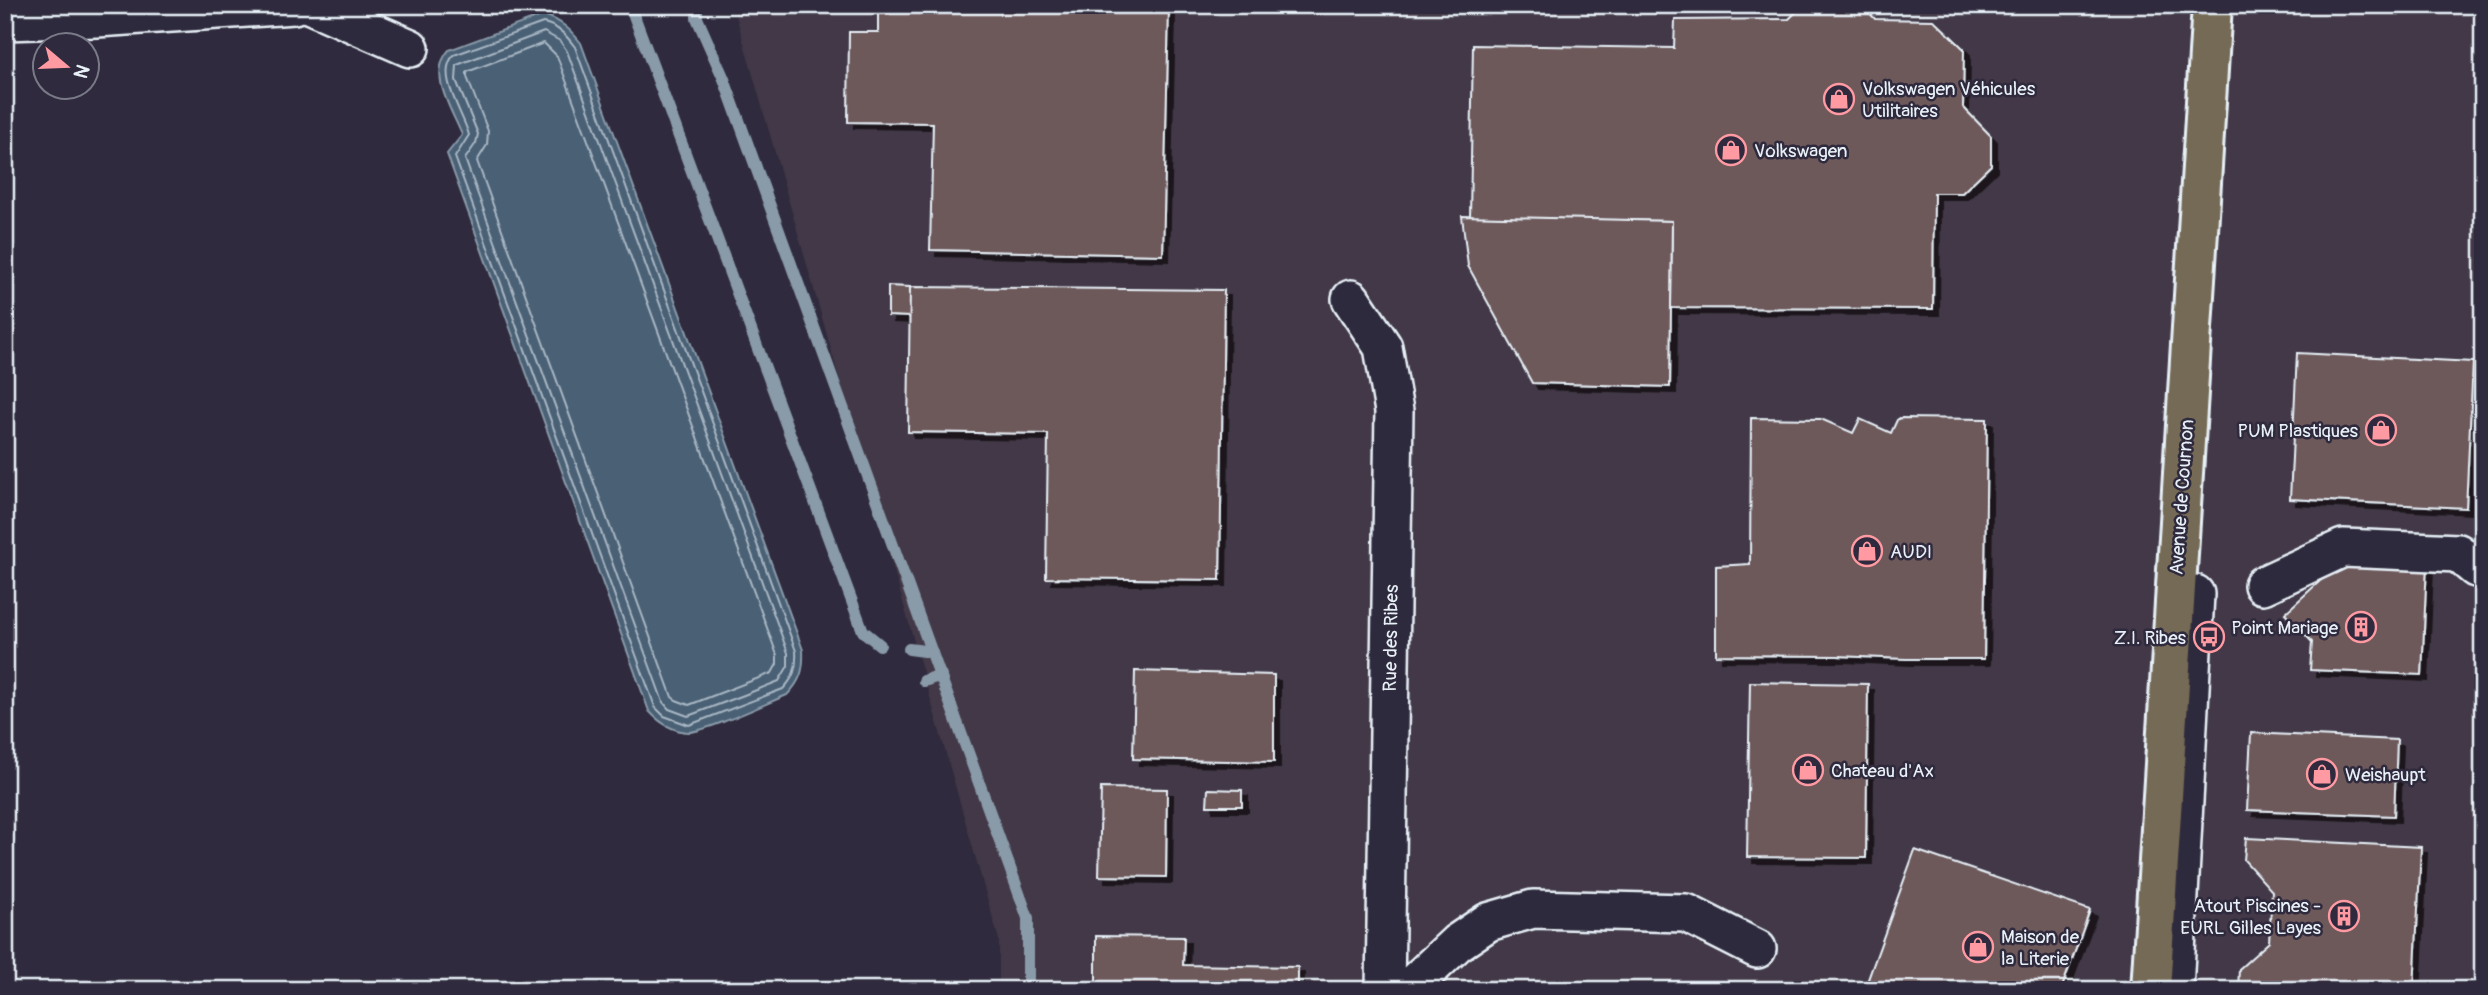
<svg xmlns="http://www.w3.org/2000/svg" width="2488" height="995" viewBox="0 0 2488 995" font-family="Pangolin,sans-serif">
  <style>
    .built { fill: #423846 }
    .water { fill: #4a6075; stroke: #899aa9; stroke-width: 2 }
    .lines { fill: none; stroke-linecap: round; stroke-linejoin: round }
    .shore { stroke: #a9b7c4; stroke-width: 2 }
    .stream { stroke: #899aa9; stroke-width: 12 }
    .building { fill: #6d595a; stroke: #e8f1f8; stroke-width: 2; filter: url(#shadow) }
    .minor-casing { stroke: #e8f1f8; stroke-width: 42 }
    .major-casing { stroke: #e8f1f8; stroke-width: 44 }
    .minor { stroke: #2f2a3d; stroke-width: 37 }
    .major { stroke: #756a55; stroke-width: 38 }
    .labels { text-anchor: middle; stroke-width: 5; stroke-linejoin: round; paint-order: stroke }
    .poi-label { font-size: 19px; fill: #e8f1f8; stroke: #2f2a3d; text-anchor: start }
    .street-label { font-size: 19px; fill: #e8f1f8; stroke: #2f2a3d }
  </style>
  <defs>
    <filter id="shadow"><feDropShadow dx="6" dy="6" stdDeviation="0" flood-color="#0009"/></filter>
  </defs>
  <rect width="100%" height="100%" fill="#2f2a3d"/>
  <filter id="ink" filterUnits="userSpaceOnUse"><feTurbulence type="fractalNoise" baseFrequency=".0143" numOctaves="2"/><feDisplacementMap in="SourceGraphic" scale="14" xChannelSelector="R" yChannelSelector="G"/><feConvolveMatrix kernelMatrix="1 2 1 2 8 2 1 2 1" color-interpolation-filters="sRGB"/></filter>
  <g filter="url(#ink)">
    <polygon class="built" points="733,5 2483,5 2483,990 999,990 999,940"/>
    <path class="water" d="M544 15C561 21 570 29 581 43L803 650C804 669 801 681 787 695 767 703 706 732 688 732 672 731 659 722 649 711L447 154 462 135C452 110 427 74 449 50Z"/>
    <g class="lines">
      <g class="shore">
        <path d="M543 23C558 26 566 35 575 47L796 651C797 667 794 678 783 689L689 725 664 716 655 707 455 157 469 135C463 113 435 74 454 55Z"/>
        <polygon points="544,32 560,41 567,51 788,653 788,666 779,681 744,695 688,716 669,709 663,702 465,159 476,143 478,134 456,80 457,65"/>
        <polygon points="544,43 557,56 777,655 777,664 772,673 689,705 676,700 672,697 477,161 487,145 488,131 467,77 467,72"/>
      </g>
      <g class="stream">
        <polyline points="630,5 863,631 880,645"/>
        <polyline points="697,5 697,18 724,79 1028,918 1028,990"/>
        <polyline points="909,649 932,652"/>
        <polyline points="924,681 941,675"/>
      </g>
    </g>
    <g class="building">
      <polygon points="878,5 1169,8 1163,255 930,250 933,123 848,122 849,32 878,32"/>
      <polygon points="1803,5 1862,5 1875,19 1934,20 1964,49 1963,107 1991,136 1991,165 1962,193 1934,193 1933,309 1671,308 1672,221 1470,218 1473,45 1674,48 1675,20 1789,19"/>
      <polygon points="1462,216 1672,221 1670,387 1532,383 1468,266"/>
      <polygon points="888,286 910,287 910,317 888,316"/>
      <polygon points="910,287 1224,290 1220,580 1046,578 1048,434 908,432"/>
      <polygon points="2297,353 2473,362 2466,508 2290,499"/>
      <polygon points="1751,418 1821,419 1853,433 1860,419 1891,433 1897,420 1900,418 1987,419 1984,659 1906,659 1838,656 1716,655 1716,566 1750,564"/>
      <polygon points="2344,559 2427,563 2422,675 2310,670 2312,642 2285,613"/>
      <polygon points="1135,671 1274,675 1274,762 1133,759"/>
      <polygon points="1750,682 1868,684 1866,858 1747,857"/>
      <polygon points="2251,733 2397,740 2394,816 2247,810"/>
      <polygon points="1101,788 1167,789 1166,877 1099,876"/>
      <polygon points="1208,789 1242,790 1242,806 1207,806"/>
      <polygon points="2246,838 2421,847 2414,990 2238,990 2239,969 2269,942 2272,891 2244,860"/>
      <polygon points="1915,850 2090,910 2061,990 1880,990 1866,985"/>
      <polygon points="1096,936 1184,937 1183,965 1298,967 1298,990 1096,990"/>
    </g>
    <g class="lines">
      <g class="minor-casing">
        <g id="minor">
          <polyline points="311,5 410,48"/>
          <polyline points="5,21 97,18 294,5"/>
          <polyline points="1351,299 1383,347 1394,411 1385,990"/>
          <polyline points="2263,585 2343,548 2458,553 2476,568"/>
          <polyline points="1385,987 1409,988 1457,943 1488,922 1533,909 1686,913 1757,949"/>
          <polyline points="2174,990 2195,594"/>
        </g>
      </g>
      <g class="major-casing">
        <polyline id="major" points="2151,990 2212,5"/>
      </g>
      <use href="#minor" class="minor"/>
      <use href="#major" class="major"/>
    </g>
  </g>
  <defs>
    <g id="shop-ring" transform="scale(1.575)"><circle r="9.5" fill="#2f2a3d" stroke="#ff9aa2" stroke-width="1.5"/><path d="M-5-2.5h2.3a2.7 3.5 0 0 1 5.4 0H5L5.5 6h-11ZM-1.5-2.5h3a1.5 2.3 0 0 0-3 0Z" fill="#ff9aa2"/></g>
    <g id="building-ring" transform="scale(1.575)"><circle r="9.5" fill="#2f2a3d" stroke="#ff9aa2" stroke-width="1.5"/><path d="M-4-6H4V6H1V3H-1V6H-4ZM-2.5-4.3h1.7v1.8h-1.7ZM.8-4.3h1.7v1.8H.8ZM-2.5-1h1.7V.8h-1.7ZM.8-1h1.7V.8H.8Z" fill="#ff9aa2"/></g>
    <g id="bus-ring" transform="scale(1.575)"><circle r="9.5" fill="#2f2a3d" stroke="#ff9aa2" stroke-width="1.5"/><path d="M-5-6H5V4H4V6H2V4H-2V6H-4V4H-5ZM-3.5-4V0h7V-4ZM-3.5 1.2v1.5H-2V1.2ZM2 1.2v1.5H3.5V1.2Z" fill="#ff9aa2"/></g>
  </defs>
  <g fill-rule="evenodd">
    <use href="#shop-ring" x="1839" y="99"/>
    <use href="#shop-ring" x="1731" y="150"/>
    <use href="#shop-ring" x="2381" y="430"/>
    <use href="#shop-ring" x="1867" y="551"/>
    <use href="#building-ring" x="2361" y="627"/>
    <use href="#bus-ring" x="2209" y="637"/>
    <use href="#shop-ring" x="1808" y="770"/>
    <use href="#shop-ring" x="2322" y="774"/>
    <use href="#building-ring" x="2344" y="916"/>
    <use href="#shop-ring" x="1978" y="947"/>
  </g>
  <g class="labels">
    <g class="poi-label">
      <text x="1862" y="95">Volkswagen Véhicules<tspan x="1862" dy="22">Utilitaires</tspan></text>
      <text x="1754" y="157">Volkswagen</text>
      <text x="2358" y="437" text-anchor="end">PUM Plastiques</text>
      <text x="1890" y="558">AUDI</text>
      <text x="2338" y="634" text-anchor="end">Point Mariage</text>
      <text x="2186" y="644" text-anchor="end">Z.I. Ribes</text>
      <text x="1831" y="777">Chateau d'Ax</text>
      <text x="2345" y="781">Weishaupt</text>
      <text x="2321" y="912" text-anchor="end">Atout Piscines -<tspan x="2321" dy="22">EURL Gilles Layes</tspan></text>
      <text x="2001" y="943">Maison de<tspan x="2001" dy="22">la Literie</tspan></text>
    </g>
    <g class="street-label">
      <text transform="translate(2181 497) rotate(-86)" y="7">Avenue de Cournon</text>
      <text transform="translate(1390 638) rotate(-89)" y="7">Rue des Ribes</text>
    </g>
  </g>
  <rect width="2488" height="995" fill="none" stroke="#2f2a3d" stroke-width="28"/>
  <rect x="14" y="14" width="2460" height="967" fill="none" stroke="#e8f1f8" stroke-width="2.5" filter="url(#ink)"/>
  <g transform="translate(66 66) rotate(109)"><circle r="33" fill="#2f2a3d" stroke="#797a88" stroke-width="2"/>
  <path d="M0-5L12 26L0 18L-12 26Z" fill="#ff9aa2"/>
  <text y="-10" font-size="19" font-weight="bold" text-anchor="middle" fill="#e8f1f8">N</text>
  </g>
</svg>
